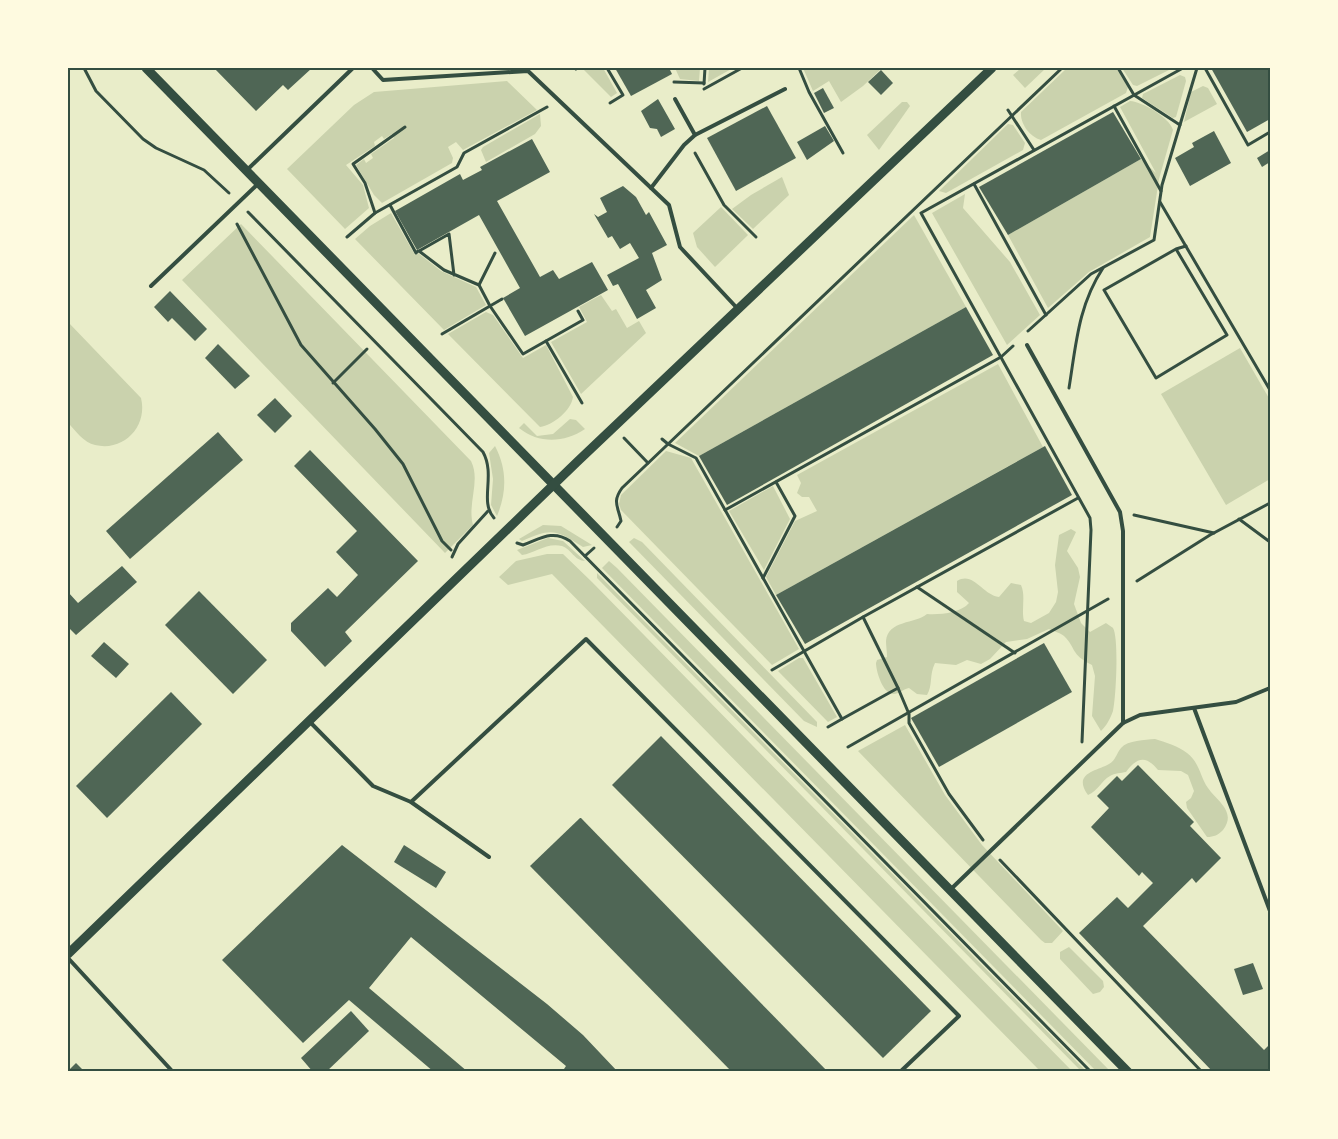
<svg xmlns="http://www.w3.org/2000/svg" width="1338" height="1139" viewBox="0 0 1338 1139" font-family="Figtree,sans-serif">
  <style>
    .green { fill: #cad2ad }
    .building { fill: #4f6655 }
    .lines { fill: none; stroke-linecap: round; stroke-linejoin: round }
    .path { stroke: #344e41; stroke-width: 3 }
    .service { stroke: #344e41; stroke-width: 4 }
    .tertiary { stroke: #344e41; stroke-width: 9 }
    .neatline { fill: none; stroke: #344e41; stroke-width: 2 }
  </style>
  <rect width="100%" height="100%" fill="#e9edc9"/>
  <g class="green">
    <polygon points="582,68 603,68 617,93 611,97"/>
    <polygon points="675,68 700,68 699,81 680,79"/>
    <polygon points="709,68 733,68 708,82"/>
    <polygon points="803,68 882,68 863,86 841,102 829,81 813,91"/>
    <polygon points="1021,68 1046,68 1025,88 1013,75"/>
    <path d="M1067 68H1116L1128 87 1126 93 1041 140C1030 137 1020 124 1021 112Z"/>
    <polygon points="1122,68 1173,68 1137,86 1133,85"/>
    <polygon points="1180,75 1185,77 1186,81 1176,117 1173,118 1142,98 1143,94"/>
    <polygon points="507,81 537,110 463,150 456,142 448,147 453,158 452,163 382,203 374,195 356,165 364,159 366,163 373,158 371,154 394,138 392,134 384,139 382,136 374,142 375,146 346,165 363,185 369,208 345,229 287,169 354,105 374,92"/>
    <polygon points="1203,86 1208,88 1217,104 1184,122 1191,92"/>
    <path d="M1130 101C1143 102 1169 117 1173 130L1159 179 1150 237 1089 272 1048 308 1008 235 1141 159 1156 173 1120 107Z"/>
    <polygon points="902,102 907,102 910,106 879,150 867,135"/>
    <polygon points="540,114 541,126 535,134 486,162 481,150 483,147"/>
    <polygon points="1008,124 1013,125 1025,143 1023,150 946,193 939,191"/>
    <polygon points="782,177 789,195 753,229 732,209 751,195"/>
    <polygon points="965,194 963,208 1010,262 1040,315 1007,345 932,213"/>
    <polygon points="721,207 748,235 715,267 697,247 693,233"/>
    <polygon points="391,213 415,255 418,253 441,271 476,287 486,305 444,330 355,239 370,226"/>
    <polygon points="914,215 966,307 699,456 675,443"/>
    <path d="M241 224 471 461C481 481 467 503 473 525L445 553 182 280Z"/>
    <polygon points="601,295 612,311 616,309 627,328 639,321 646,333 581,394 551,342 587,322 579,307"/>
    <path d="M486 312 493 315 523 358 546 345 573 397C571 411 553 425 540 427L448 334Z"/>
    <path d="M68 322 141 398C148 426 124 452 95 445 84 443 75 430 68 423Z"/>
    <polygon points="1240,348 1270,400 1270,479 1226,505 1161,394"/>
    <polygon points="998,364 1043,447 776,595 766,577 795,521 817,511 809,497 802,497 797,493 801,483 797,475"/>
    <path d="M570 419 576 420 585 429C564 443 539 444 519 428L524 423 537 436 553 434Z"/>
    <path d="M495 446C507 469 507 492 497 516L491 505 493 479 489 453Z"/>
    <polygon points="666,451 691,458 799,649 772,665 621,510 619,504 621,495"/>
    <polygon points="773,486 790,519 764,570 729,511"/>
    <path d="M543 525 561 526 592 545 583 547C557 530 552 527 522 541L519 539Z"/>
    <path d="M1071 529 1076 532 1067 551 1078 568 1080 577 1074 604 1081 623 1090 632 1106 623C1107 624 1112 627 1113 628 1119 638 1116 698 1113 711 1110 719 1107 725 1101 731L1092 716 1095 676 1092 665C1070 654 1077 649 1064 636 1061 633 1053 631 1049 629L1027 639 1006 642 990 659 981 664 967 660 956 665 935 663C929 675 933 685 927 695L917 694 909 688C904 689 898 694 894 694 883 695 876 671 876 663L877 660 887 657C887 651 886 646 886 641 888 620 915 624 927 614 939 615 961 613 969 603L957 592V581C974 571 982 595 999 597L1011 583 1021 585C1026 596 1021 609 1024 621L1031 623 1049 613 1056 602 1058 592 1055 565 1059 535Z"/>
    <path d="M548 538 563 541 585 561C575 561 571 549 562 546 547 542 535 553 522 555L517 550Z"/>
    <polygon points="634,538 642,542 817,722 817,727 804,721 629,542"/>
    <polygon points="547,554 563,554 592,582 1072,1071 1040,1071 552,574 508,585 499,577 516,561"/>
    <polygon points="609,561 617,568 1110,1071 1096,1071 602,568"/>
    <polygon points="597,573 1086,1071 1081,1071 597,578"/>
    <polygon points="799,658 803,658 837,717 828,722 778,671"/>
    <polygon points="905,725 945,795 982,845 1063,931 1052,943 1045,943 1041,940 858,751"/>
    <path d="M1155 739C1165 742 1178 746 1187 753 1200 763 1200 777 1208 788 1217 801 1237 812 1223 830 1218 835 1214 837 1207 837L1187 808 1186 802 1191 798 1194 791 1188 775 1181 771 1158 770C1146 755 1137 757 1126 772 1121 773 1115 773 1110 776 1101 781 1098 791 1088 795 1072 773 1097 771 1109 764 1116 760 1116 754 1121 748 1128 740 1145 740 1155 739Z"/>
    <polygon points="1069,947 1103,981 1104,987 1100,992 1093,994 1060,959 1060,952"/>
  </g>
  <g class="building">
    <polygon points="214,68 312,68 288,90 283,85 256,111"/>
    <polygon points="615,68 669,68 672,74 631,96"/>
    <polygon points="1211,68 1270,68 1270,119 1247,132"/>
    <polygon points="881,70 893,83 881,95 868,82"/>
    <polygon points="823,88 834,108 824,113 814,93"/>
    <polygon points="658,99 675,129 661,137 657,129 650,128 641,111"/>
    <polygon points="767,106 796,158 736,191 707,138"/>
    <polygon points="1113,112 1141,159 1008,235 979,187"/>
    <polygon points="825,126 834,141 807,160 797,142"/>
    <polygon points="1214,131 1231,163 1190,186 1175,158 1194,147 1192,143"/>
    <polygon points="532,139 550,172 497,201 540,277 553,270 559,279 592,262 608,290 525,336 503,298 520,288 479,215 417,250 395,211 460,174 463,180 482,170 480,167"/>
    <polygon points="1270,150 1270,162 1262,167 1257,158"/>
    <polygon points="623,186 636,197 646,215 649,212 667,245 652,253 662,280 646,290 656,308 637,319 618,284 613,286 607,275 639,258 630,243 620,249 612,236 608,238 594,214 598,217 607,212 600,198"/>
    <polygon points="170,291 207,329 195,341 172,318 168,322 154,307"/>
    <polygon points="966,307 993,355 727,505 699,456"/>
    <polygon points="218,344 250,376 235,389 205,358"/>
    <polygon points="275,398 292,416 275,433 257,415"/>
    <polygon points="218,432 243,460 130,559 106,531"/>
    <polygon points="1045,446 1072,495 805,644 776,595"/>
    <polygon points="310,450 418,561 345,632 352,641 325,667 291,631 291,623 328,588 337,597 358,575 336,552 357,531 294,466"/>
    <polygon points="122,566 137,582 76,635 68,627 68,592 78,603"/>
    <polygon points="199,591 267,660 233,694 165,625"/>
    <polygon points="104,642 129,664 116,678 91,656"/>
    <polygon points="1044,643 1072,692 939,767 911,718"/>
    <polygon points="171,692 202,724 107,818 76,786"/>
    <polygon points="661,736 931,1011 883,1058 612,785"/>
    <polygon points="1138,765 1194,822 1190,826 1221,858 1196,883 1192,878 1143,926 1264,1050 1270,1044 1270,1072 1213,1072 1079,933 1117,897 1128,908 1153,883 1142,872 1139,876 1091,827 1109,808 1097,796 1117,776 1122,781"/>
    <polygon points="580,818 581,818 828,1072 732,1072 530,866"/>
    <polygon points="342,845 547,1004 583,1035 618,1072 562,1072 566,1066 411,937 369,988 468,1072 434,1072 349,1000 303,1043 222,960"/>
    <polygon points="404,845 446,872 436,888 394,862"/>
    <polygon points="1253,963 1263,989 1243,995 1234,969"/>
    <polygon points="351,1011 369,1031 326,1072 313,1072 301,1058"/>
    <polygon points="76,1063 85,1072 68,1072 68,1071"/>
  </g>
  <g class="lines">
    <g class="path">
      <polyline points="84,68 96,91 143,139 156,148 204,170 229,193"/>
      <polyline points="607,68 623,95 610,103"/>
      <polyline points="799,68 809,92 843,153"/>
      <polyline points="1118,68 1134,95 1180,125"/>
      <polyline points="1205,68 1248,145 1270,132"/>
      <polyline points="576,69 578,68"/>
      <polyline points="674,82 704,83"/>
      <polyline points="704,84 705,68"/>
      <polyline points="704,89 742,68"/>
      <polyline points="1114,106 1161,191"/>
      <polyline points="1008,110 1034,150"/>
      <polyline points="695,153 724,205 756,237"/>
      <polyline points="974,184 1046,315"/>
      <polyline points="1160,202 1270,390"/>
      <polyline points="390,205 416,253 418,251"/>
      <path d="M248 212 483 452C496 476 479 501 494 518"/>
      <polyline points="375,213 365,183 353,164 405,127"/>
      <polyline points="237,224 301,345 375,429 403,464 442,541 451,550"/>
      <polyline points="347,237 375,213 457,167 464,153 547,107"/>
      <polyline points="1176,249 1227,335 1156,378 1104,290 1176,249 1186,246"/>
      <polyline points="454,275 449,234 419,251 444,270 479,285 490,306 523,354 583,320 578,311"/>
      <polyline points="479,285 495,253"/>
      <polyline points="1028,331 1091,274 1154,240 1162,185 1197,68"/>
      <polyline points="442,334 502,299"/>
      <polyline points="546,341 582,403"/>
      <polyline points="333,383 367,349"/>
      <path d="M1069 388C1076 345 1078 306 1103 268"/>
      <polyline points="624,438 648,463"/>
      <polyline points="662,439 668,444 696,458 842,719 828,727"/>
      <polyline points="725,510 1001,357 1013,346"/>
      <polyline points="1134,515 1214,533"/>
      <polyline points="1239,519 1270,542"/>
      <path d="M617 527 621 521C618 506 612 502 622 488L1062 68"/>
      <path d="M517 543 523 545C540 539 552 529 570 541L1091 1072"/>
      <polyline points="585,556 594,548"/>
      <polyline points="452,557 458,544 488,511"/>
      <polyline points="763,578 795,516 776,482"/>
      <polyline points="1137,581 1210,535 1270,503"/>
      <polyline points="917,587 1015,653"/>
      <polyline points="863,617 898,688"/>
      <polyline points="772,670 863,617 1078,498"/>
      <polyline points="842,719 898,688 909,714 909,723 949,794 983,840"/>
      <polyline points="1082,742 1091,530 1090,518 921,213 1183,68"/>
      <polyline points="848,747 1108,599"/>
      <polyline points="1000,860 1202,1072"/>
    </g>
    <g class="service">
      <polyline points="372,68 383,80 528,71 669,205 680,247 737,308"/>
      <polyline points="675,99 695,135"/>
      <polyline points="247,170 353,68"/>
      <polyline points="651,188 684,145 695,135 785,89"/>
      <polyline points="151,286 259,183"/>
      <polyline points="1027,345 1120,512 1123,531 1123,723"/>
      <polyline points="1194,708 1270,911"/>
      <polyline points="309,721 373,786 411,802 489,857"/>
      <polyline points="411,802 586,639 959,1016 900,1072"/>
      <polyline points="950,890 1123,723 1140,715 1236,702 1270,688"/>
      <polyline points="68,958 173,1072"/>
    </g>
    <g class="tertiary">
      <polyline points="146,68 1128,1072"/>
      <polyline points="68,954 577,462 992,68"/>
    </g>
  </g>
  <rect width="1338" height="1139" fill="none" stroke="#fefae0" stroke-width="138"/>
  <rect x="69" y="69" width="1200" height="1001" class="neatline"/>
</svg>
